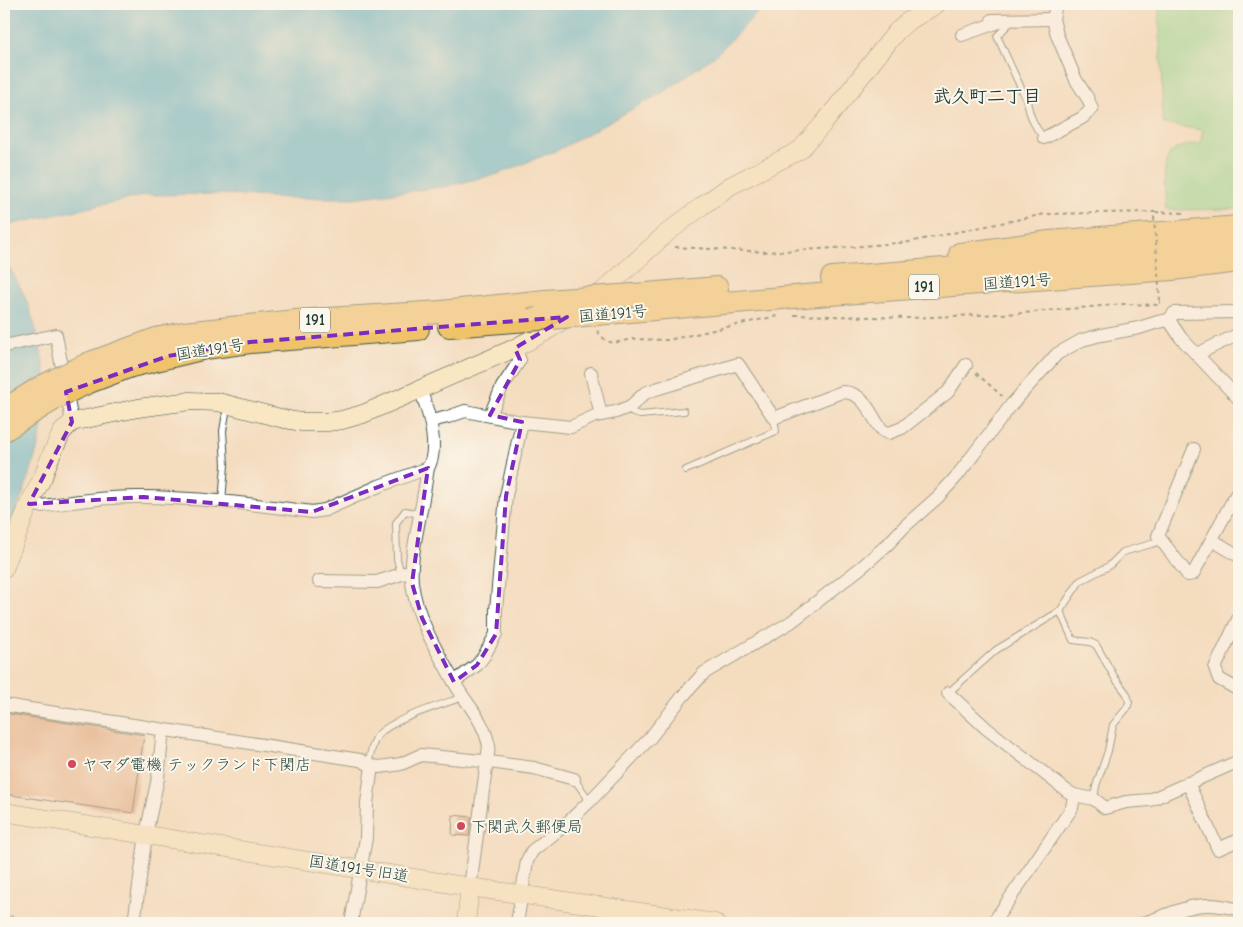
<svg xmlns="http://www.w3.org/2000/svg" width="1243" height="927" viewBox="0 0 1243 927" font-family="'Comic Neue','Klee One',sans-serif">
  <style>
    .green { fill: #90da96; stroke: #588c65 }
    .water { fill: #57b8d6; stroke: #3b7a85 }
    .building { fill: #da9467 }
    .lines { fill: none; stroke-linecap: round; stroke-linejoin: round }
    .lane-casing { stroke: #3f5549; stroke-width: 8 }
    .street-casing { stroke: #3f5549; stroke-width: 14 }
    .secondary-casing { stroke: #3f5549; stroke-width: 19 }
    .highway-casing { stroke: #3f5549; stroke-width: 24 }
    .path { stroke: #3f5549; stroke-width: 2; stroke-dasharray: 4 4; stroke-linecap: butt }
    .lane { stroke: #fff; stroke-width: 6 }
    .street { stroke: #fff; stroke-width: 12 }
    .secondary { stroke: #f9e7c3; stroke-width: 18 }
    .highway { stroke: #f1c369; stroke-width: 22 }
    .highway-bridge-casing { stroke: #3f5549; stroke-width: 24; stroke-linecap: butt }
    .path-bridge { stroke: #3f5549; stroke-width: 2; stroke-dasharray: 4 4; stroke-linecap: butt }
    .highway-bridge { stroke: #f1c369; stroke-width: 22 }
    .marked { fill: none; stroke: #7b2cbf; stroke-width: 4; stroke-dasharray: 10 6; stroke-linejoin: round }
    .poi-dot { fill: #d1495b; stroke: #fbf7ec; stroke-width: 2 }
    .labels { text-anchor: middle; stroke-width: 4; stroke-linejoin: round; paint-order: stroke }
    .shield { fill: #fbf7ec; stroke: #61756b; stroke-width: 1 }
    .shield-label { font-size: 15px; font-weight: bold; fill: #1f3d34 }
    .street-label { font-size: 16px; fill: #1f3d34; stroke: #fbf7ec }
    .poi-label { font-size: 16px; fill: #1f3d34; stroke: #fbf7ec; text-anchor: start }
    .neighbourhood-label { font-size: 18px; font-weight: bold; fill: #1f3d34; stroke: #fbf7ec }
  </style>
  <rect width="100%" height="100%" fill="#fbf7ec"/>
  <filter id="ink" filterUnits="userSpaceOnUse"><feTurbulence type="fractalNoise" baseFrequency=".02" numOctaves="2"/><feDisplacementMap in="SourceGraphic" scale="10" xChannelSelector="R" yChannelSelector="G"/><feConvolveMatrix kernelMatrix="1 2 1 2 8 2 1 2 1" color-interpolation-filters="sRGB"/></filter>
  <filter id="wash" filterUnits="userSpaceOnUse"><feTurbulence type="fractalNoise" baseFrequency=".0096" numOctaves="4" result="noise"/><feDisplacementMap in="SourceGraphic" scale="20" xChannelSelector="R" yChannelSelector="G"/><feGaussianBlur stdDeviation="1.12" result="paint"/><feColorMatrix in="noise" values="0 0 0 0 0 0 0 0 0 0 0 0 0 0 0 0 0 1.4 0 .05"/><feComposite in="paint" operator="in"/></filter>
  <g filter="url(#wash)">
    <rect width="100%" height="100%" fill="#f4dcbf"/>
    <path class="green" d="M1159 4H1239V209L1166 210C1165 195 1161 165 1170 154 1176 146 1190 145 1200 143L1203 130 1163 124Z"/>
    <g class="water">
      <polygon points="4,4 766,4 717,54 667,90 560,149 498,174 443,187 353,198 286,198 222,194 147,195 4,226"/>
      <path d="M4 260C23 288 31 307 38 340 43 358 47 378 46 397 43 448 22 496 4 543Z"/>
    </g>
    <g id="blocks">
      <g class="building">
        <polygon points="4,713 144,735 133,813 4,794"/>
        <polygon points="453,815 471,817 469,836 452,835"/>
      </g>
    </g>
  </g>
  <g filter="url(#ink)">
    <use href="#blocks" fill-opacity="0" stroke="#3f5549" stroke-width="1"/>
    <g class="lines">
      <g class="lane-casing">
        <g id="lane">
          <path d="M1010 19 1008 25 997 36 1027 101C1029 114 1035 128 1044 138"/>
          <polyline points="629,407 633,413 640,415 684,411"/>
          <polyline points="686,470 776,431 774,418"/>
          <polyline points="222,502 225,465 223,431 226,413"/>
          <polyline points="401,574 397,559 396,523 405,511 420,514"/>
          <polyline points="1060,611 1073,640 1090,642 1096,645 1115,678 1127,694 1129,702 1127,708 1113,725 1108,751 1096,786 1094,799"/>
          <polyline points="948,693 996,650 1060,611 1080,581 1109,566 1123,552 1155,543 1161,540"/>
          <path d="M368 764C370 756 372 745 376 738 385 721 444 704 463 697"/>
          <polyline points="574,779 590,801"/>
        </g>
      </g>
      <g class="street-casing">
        <g id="street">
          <polyline points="992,20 1053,19"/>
          <polyline points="962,35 1002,21"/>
          <polyline points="1044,138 1082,118 1092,109 1088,99 1076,80 1057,35 1053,19 1056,4"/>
          <polyline points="1169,320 1181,338 1239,399"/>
          <polyline points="4,346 56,335 72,422"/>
          <polyline points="1197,354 1239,334"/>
          <polyline points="591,373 601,415"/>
          <path d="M420 389C428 410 440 447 428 468 425 487 422 506 418 525 415 543 410 563 412 582 415 614 437 652 453 680 466 705 483 717 489 746L470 887"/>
          <polyline points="490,415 502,387 520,360 515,348"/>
          <path d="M431 421 448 417 465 411 522 422 571 427 595 416 616 412 631 406 645 393 656 389 738 364 774 418 842 392C872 392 873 432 889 433L902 428 948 392 966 365"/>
          <polyline points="1194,449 1158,536 1188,575 1193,574 1239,489"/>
          <path d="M29 504 41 506C75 502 109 496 144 497 200 498 256 504 312 512L325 510 379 486 428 468"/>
          <polyline points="1212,540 1239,556"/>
          <polyline points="319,581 377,582 411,571"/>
          <polyline points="1239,617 1215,668 1219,679 1239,690"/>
          <polyline points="454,682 477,665 484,656 496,634 496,610 506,496 522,422"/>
          <polyline points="948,693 986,728 1067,791 1074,795 1094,799 1105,808 1126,802 1150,800 1239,761"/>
          <polyline points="4,705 360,760 372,766 380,767 401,764 421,755 482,761 534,768 574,779"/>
          <polyline points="1188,783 1218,849 1239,840"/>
          <polyline points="4,922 12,923"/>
          <polyline points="134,923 146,834 158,778 163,730"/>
          <polyline points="351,923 366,838 367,803 372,766"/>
          <polyline points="517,923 527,861 532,851 566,824 590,801 650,738 683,696 704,673 791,622 863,566 888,544 905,526 938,497 957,476 1012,404 1057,354 1082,340 1101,335 1139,328 1158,322 1169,320 1174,313 1239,312"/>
          <polyline points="993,923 1072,808 1074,795"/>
          <path d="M1144 923C1182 910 1197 898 1239 910"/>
        </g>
      </g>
      <g class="secondary-casing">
        <g id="secondary">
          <polyline points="592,299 602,292 668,232 702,206 730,186 800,150 824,123 897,31 907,22 937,4"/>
          <polyline points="4,569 29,504 43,477 49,460 62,432 72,422 138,408 190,401 218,402 284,419 301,422 328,422 342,420 363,414 515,348 545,332 569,316"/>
          <polyline points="4,812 470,887 715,923"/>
          <polyline points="466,923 470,887"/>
        </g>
      </g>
      <g class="highway-casing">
        <g id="highway">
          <polyline points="960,254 1049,242 1239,227"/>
          <polyline points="832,278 1239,245"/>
          <polyline points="634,295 717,288"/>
          <polyline points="608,313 817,295 1172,269 1239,261"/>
          <polyline points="449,326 528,320"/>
          <polyline points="90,363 156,339 184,333 295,321 441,312 545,301"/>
          <polyline points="89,382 131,366 205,348 250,342 418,329"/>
          <polyline points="4,410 41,387 57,379"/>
          <polyline points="4,430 59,396"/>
        </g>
      </g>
      <g class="path">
        <polyline points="1155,212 1185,213"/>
        <polyline points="675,247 768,252 851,247 909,242 1045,214 1155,212 1154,217"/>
        <polyline points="794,315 910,318 1023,313 1124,304 1160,305 1160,301"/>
        <polyline points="597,331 606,341 614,343 632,339 668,340 777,316"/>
        <polyline points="976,373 1002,396"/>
      </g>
      <use href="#lane" class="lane"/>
      <use href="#street" class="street"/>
      <use href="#secondary" class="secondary"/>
      <use href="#highway" class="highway"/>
      <g class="highway-bridge-casing">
        <g id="highway-bridge">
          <polyline points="545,301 634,295"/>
          <polyline points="528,320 608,313"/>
          <polyline points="57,379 90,363"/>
          <polyline points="59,396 89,382"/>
        </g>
      </g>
      <polyline class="path-bridge" points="1154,217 1160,301"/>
      <use href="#highway-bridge" class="highway-bridge"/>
    </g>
  </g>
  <path d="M0 0H1243V927H0ZM567 317 515 348 520 360 490 415 522 422 506 496 496 634 477 665 454 682 422 618 412 583 428 468 312 512 144 497 29 504 72 422 66 392 168 356 250 342Z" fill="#f4dcbf" fill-opacity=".55" fill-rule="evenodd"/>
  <path class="marked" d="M567 317 515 348 520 360 490 415 522 422 506 496 496 634 477 665 454 682 422 618 412 583 428 468 312 512 144 497 29 504 72 422 66 392 168 356 250 342Z"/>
  <g class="poi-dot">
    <circle cx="72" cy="764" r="5"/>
    <circle cx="461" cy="826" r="5"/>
  </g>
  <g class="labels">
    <g class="shield">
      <rect x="909" y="274.5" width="30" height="25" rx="4"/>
      <rect x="300" y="307.5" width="30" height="25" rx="4"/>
    </g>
    <g class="shield-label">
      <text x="924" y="292">191</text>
      <text x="315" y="325">191</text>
    </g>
    <g class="street-label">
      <text transform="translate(1017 281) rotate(-4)" y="6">国道191号</text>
      <text transform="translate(613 313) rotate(-5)" y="6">国道191号</text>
      <text transform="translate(210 349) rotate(-9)" y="6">国道191号</text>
      <text transform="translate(359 868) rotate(9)" y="6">国道191号旧道</text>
    </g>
    <g class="poi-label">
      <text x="82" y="770">ヤマダ電機 テックランド下関店</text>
      <text x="471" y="832">下関武久郵便局</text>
    </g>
    <g class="neighbourhood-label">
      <text x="987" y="102">武久町二丁目</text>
    </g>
  </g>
  <rect width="1243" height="927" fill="none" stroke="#fbf7ec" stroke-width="20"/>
</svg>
